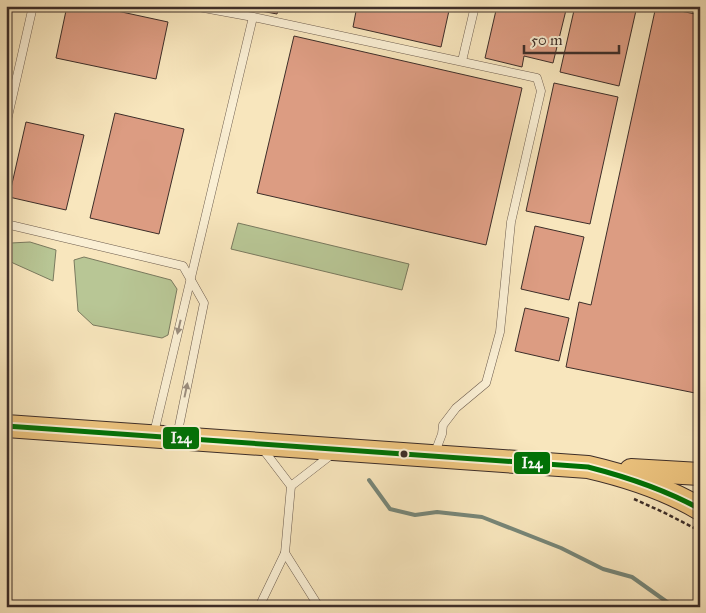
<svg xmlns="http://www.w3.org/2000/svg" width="706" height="613" viewBox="0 0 706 613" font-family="'IM FELL Great Primer',serif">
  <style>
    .green { fill: #b8c695; stroke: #7a7a5f }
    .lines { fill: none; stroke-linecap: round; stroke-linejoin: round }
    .stream { stroke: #778678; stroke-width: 4 }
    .building { fill: #dc9c82; stroke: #3d2e29 }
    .lane-casing { stroke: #6c5c4e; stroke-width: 9 }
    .primary-casing { stroke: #3d2e29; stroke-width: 24 }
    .path { stroke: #3d2e29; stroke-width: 2.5; stroke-dasharray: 4 2.5; stroke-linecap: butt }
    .lane { stroke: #faefd4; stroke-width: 8 }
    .primary { stroke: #ecc37e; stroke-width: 22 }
    .bus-1-casing { stroke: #faefd4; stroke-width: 9 }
    .bus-1 { stroke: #007106; stroke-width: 5 }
    .oneway { fill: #9c8e7e }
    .bus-dot { fill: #3d2e29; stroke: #faefd4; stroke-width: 2 }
    .line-badge { stroke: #faefd4; stroke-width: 2 }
    .badge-label { font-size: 14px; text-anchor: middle; font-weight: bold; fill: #fff }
  </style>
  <rect width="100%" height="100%" fill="#f8e6bd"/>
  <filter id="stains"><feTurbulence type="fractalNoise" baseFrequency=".004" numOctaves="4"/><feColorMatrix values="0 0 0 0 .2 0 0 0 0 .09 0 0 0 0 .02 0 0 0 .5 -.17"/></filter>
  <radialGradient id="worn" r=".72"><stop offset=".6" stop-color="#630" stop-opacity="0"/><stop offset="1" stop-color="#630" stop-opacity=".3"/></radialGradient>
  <g class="green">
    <polygon points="238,223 409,264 402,290 231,249"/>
    <polygon points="30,242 56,250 53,281 13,263 6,256 6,245 11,243"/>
    <polygon points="84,257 171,280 177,289 168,335 162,338 93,325 78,311 74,260"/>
  </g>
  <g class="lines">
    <polyline class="stream" points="369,480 390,509 415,515 437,512 482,517 561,548 603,569 632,577 674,607"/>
  </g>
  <g class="building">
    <polygon points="67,6 94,6 168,22 156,79 56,58"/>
    <polygon points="262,6 279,6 277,14 261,11"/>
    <polygon points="357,6 450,6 441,47 353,27"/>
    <polygon points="497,6 567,6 553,63 524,56 522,67 485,58"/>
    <polygon points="575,6 637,6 619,86 560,72"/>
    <polygon points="656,6 700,15 700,394 566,367 579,302 591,305"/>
    <polygon points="294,36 522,88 486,245 257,193"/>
    <polygon points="554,83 618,97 590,224 526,211"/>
    <polygon points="115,113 184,129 159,234 90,218"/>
    <polygon points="26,122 84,135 66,210 9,197"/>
    <polygon points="535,226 584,237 569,300 521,289"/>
    <polygon points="525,308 569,318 559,361 515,351"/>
  </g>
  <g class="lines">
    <g class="lane-casing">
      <g id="lane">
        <polyline points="193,6 253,17 537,78 541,91 511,222 500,332 486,383 456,408 443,425 442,434 434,455"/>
        <polyline points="462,61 475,6"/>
        <polyline points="6,125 33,6"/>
        <polyline points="6,224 183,266 204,303 177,436"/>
        <polyline points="154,433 253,17"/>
        <polyline points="262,448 291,486 285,553 319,607"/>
        <polyline points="291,486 331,455"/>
        <polyline points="259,607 285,553"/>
      </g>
    </g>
    <g class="primary-casing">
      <g id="primary">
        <path d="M6 426 588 467C627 476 665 488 700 509"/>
        <polyline points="631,470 700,474"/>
      </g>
    </g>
    <polyline class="path" points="634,499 665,513 700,531"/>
    <use href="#lane" class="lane"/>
    <use href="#primary" class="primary"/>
    <g class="bus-1-casing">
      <path id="bus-1" d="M6 426 588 467C627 477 664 489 700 509"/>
    </g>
    <use href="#bus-1" class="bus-1"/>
  </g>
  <defs><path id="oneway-solid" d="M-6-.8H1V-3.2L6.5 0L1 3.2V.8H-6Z" transform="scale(1.25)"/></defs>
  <g class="oneway">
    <use href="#oneway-solid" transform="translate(179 327) rotate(103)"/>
    <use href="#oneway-solid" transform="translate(186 390) rotate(-78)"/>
  </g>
  <circle class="bus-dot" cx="404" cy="454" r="4.5"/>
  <g class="line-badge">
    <rect x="162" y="426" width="38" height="24" rx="5" fill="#007106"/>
    <rect x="513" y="451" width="38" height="24" rx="5" fill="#007106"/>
  </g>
  <g class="badge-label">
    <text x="181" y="443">I24</text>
    <text x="532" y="468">I24</text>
  </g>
  <rect width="706" height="613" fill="none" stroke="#f8e6bd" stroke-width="25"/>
  <rect x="8" y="8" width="691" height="598" fill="none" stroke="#3d2e29" stroke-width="2.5"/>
  <rect x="12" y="12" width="681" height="588" fill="none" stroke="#3d2e29"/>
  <path d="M524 45v8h95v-8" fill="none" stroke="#3d2e29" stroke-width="2.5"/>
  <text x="531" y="45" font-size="15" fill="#3d2e29" stroke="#faefd4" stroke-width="4" paint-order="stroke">50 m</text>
  <rect width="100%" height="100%" filter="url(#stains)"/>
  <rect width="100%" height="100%" fill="url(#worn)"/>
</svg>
